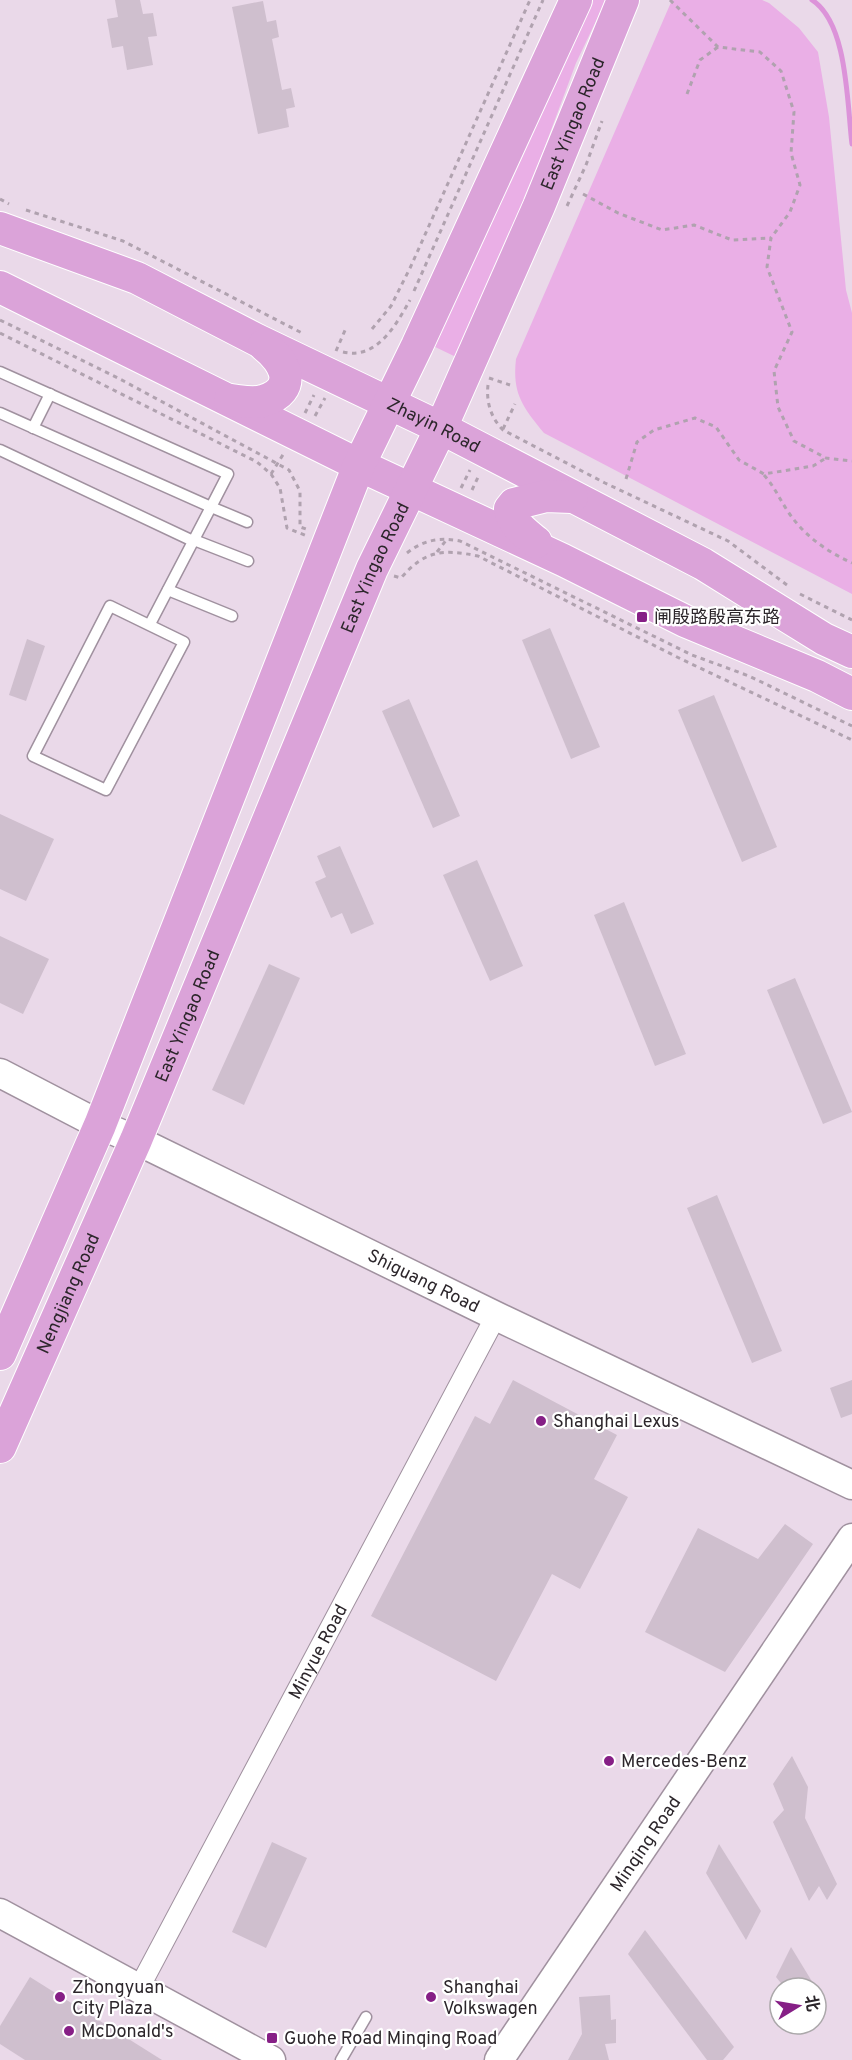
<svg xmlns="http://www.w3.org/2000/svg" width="852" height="2060" viewBox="0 0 852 2060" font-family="Overpass,'Noto Sans SC',sans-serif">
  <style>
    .green { fill: #eaafe6 }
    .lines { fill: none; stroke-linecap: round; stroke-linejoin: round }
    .stream { stroke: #dc93d9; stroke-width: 5 }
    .building { fill: #cfbfce }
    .lane-casing { stroke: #a0919f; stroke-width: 13 }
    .street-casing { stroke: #a0919f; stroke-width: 22 }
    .secondary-casing { stroke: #a0919f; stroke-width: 31 }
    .primary-casing { stroke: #fff; stroke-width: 34 }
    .path { stroke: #b0a2af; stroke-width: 3; stroke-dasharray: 4.5 4.5; stroke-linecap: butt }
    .lane { stroke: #fff; stroke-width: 10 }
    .street { stroke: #fff; stroke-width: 20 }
    .secondary { stroke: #fff; stroke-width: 28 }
    .primary { stroke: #dba3d9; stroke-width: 32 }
    .poi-dot { fill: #861f86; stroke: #fff; stroke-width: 2 }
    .labels { text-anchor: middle; stroke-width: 4.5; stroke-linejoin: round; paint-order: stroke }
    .street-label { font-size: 18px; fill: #2c262b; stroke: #fff }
    .poi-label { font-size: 18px; fill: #2c262b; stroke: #fff; text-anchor: start }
  </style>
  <rect width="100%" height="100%" fill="#ead9e9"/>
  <g class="green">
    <polygon points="590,0 606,0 576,63 522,208 456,357 429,344"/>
    <path d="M672 0H762L769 3 799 28 818 52 829 117 846 290 852 313V594L544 433C523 407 512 394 516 359Z"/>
  </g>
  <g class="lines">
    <path class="stream" d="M812 0C848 23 847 105 852 144"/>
  </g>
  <g class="building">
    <polygon points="115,0 140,0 143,14 153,13 157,36 148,37 153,65 127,70 123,46 112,48 107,19 118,17"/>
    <polygon points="263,1 267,22 276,20 279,37 272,39 282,90 291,88 295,107 286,109 289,127 258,134 232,7"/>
    <polygon points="550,628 600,747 571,759 522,640"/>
    <polygon points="27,639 45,646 26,701 9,695"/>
    <polygon points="714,695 777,847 742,862 678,710"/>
    <polygon points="409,699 460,816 433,828 382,711"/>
    <polygon points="0,814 54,839 26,901 0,889"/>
    <polygon points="340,846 374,924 351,934 342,913 331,918 315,882 326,877 317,856"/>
    <polygon points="477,860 523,966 490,981 443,875"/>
    <polygon points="624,902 686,1054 655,1066 594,915"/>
    <polygon points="0,936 49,959 23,1014 0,1003"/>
    <polygon points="269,964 300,978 244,1105 212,1090"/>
    <polygon points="795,978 852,1112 823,1124 767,990"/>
    <polygon points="717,1195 782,1351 752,1363 687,1208"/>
    <polygon points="513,1380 617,1435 594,1479 628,1497 580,1589 552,1574 496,1681 371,1616 475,1416 490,1424"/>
    <polygon points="852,1380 852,1414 841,1418 830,1388"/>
    <polygon points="785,1524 813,1544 725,1672 645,1632 698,1528 758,1559"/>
    <polygon points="792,1756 808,1787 805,1818 837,1884 827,1900 819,1886 809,1901 773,1822 784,1810 773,1784"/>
    <polygon points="272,1842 307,1858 266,1948 232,1932"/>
    <polygon points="719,1844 761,1911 746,1940 706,1873"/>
    <polygon points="645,1930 734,2047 723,2060 707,2060 628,1954"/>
    <polygon points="791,1947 816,1988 785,1988 776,1977"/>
    <polygon points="30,1977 162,2060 25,2060 0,2044 0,2026"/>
    <polygon points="610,1995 611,2020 616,2019 616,2043 605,2044 609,2060 568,2060 582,2034 579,1997"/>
  </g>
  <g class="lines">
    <g class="lane-casing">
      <g id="lane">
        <polyline points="0,372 228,474 211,507 247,522"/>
        <polyline points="0,413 211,507 150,624"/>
        <polyline points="33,428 50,394"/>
        <polyline points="0,450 193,541"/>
        <polyline points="194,540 248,561"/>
        <polyline points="168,590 232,616"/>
        <polygon points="110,606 184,642 106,790 33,756"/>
        <polyline points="341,2060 366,2017"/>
      </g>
    </g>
    <g class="street-casing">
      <g id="street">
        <path id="s1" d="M139 1988 496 1316"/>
      </g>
    </g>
    <g class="secondary-casing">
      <g id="secondary">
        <path id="s2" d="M0 1073 100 1125 136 1140 496 1316 852 1485"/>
        <polyline points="0,1913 271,2060"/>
        <path id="s3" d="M499 2060 852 1538"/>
      </g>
    </g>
    <g class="primary-casing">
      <g id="primary">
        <path id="s4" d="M0 228 137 278 257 340 441 428 703 564 824 639 852 652"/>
        <polyline points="0,287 359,465 563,560 685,621 817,676 852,694"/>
        <path d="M230 400C241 401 252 404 263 401 299 390 286 362 264 345"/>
        <path d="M536 542C525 533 512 524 510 509L514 504 546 496 572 497"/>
        <polyline points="0,1354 100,1125 359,465 417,346 576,0"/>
        <path id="s5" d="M0 1447 136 1140 372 569 441 428 539 206 623 0"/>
      </g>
    </g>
    <g class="path">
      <polyline points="670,0 718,47 760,52 781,71 794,112 791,153 800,185 790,212 771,238 767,267 792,332 774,371 778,407 794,441 826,458 852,461"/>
      <polyline points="687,94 700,60 718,47"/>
      <polyline points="583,194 618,213 662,230 694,225 732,240 771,238"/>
      <polyline points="0,199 9,204"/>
      <polyline points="567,206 586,165 602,121"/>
      <polyline points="26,210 123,241 302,333"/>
      <polyline points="414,291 543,0"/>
      <polyline points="0,320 118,378 289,470 300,491 300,527 309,530"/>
      <polyline points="372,329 391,306 411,266 530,0"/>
      <polyline points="0,333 257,462 271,474 284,453"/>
      <polyline points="336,351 346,328"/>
      <path d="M343 352C377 360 396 325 410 300"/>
      <polyline points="489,378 510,385"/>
      <path d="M488 385C486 402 491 418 503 430L605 483 728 541 787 585"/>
      <polyline points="305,413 314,395"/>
      <polyline points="315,416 325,398"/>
      <polyline points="503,429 515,404"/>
      <polyline points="271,474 280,488 287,528 307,536"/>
      <path d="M764 475C774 486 779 498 787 510 803 535 826 551 852 563"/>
      <polyline points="626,479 637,442 654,430 695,418 716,427 739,460 764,474 813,466 826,458"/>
      <polyline points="461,488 470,470"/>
      <polyline points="472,490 479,475"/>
      <polyline points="437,552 447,539"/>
      <path d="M407 553C423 540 440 537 460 541L692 655 749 676 852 726"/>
      <path d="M394 576 401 578C425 550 443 549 478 556L681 659 852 740"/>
      <polyline points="800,594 852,620"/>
    </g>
    <use href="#lane" class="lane"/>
    <use href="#street" class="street"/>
    <use href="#secondary" class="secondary"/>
    <use href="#primary" class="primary"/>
  </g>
  <g class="poi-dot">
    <rect x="636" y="611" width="12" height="12" rx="3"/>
    <circle cx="541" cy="1421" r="6"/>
    <circle cx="609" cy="1761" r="6"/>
    <circle cx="60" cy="1997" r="6"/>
    <circle cx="431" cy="1997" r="6"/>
    <circle cx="69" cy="2031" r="6"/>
    <rect x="266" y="2032" width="12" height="12" rx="3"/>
  </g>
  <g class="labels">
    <g class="street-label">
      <text dy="6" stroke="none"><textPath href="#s5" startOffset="1442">East Yingao Road</textPath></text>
      <text dy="6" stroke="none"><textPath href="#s4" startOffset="477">Zhayin Road</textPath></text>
      <text dy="6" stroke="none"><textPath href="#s5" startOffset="956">East Yingao Road</textPath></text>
      <text dy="6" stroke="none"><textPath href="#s5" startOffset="470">East Yingao Road</textPath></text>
      <text dy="6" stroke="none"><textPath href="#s2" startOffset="472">Shiguang Road</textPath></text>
      <text dy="6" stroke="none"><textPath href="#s5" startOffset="168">Nengjiang Road</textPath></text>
      <text dy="6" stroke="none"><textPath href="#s1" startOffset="381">Minyue Road</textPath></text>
      <text dy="6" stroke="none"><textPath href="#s3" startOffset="261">Minqing Road</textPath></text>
    </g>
    <g class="poi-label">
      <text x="654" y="623">闸殷路殷高东路</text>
      <text x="553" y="1427">Shanghai Lexus</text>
      <text x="621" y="1767">Mercedes-Benz</text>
      <text x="72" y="1993">Zhongyuan<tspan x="72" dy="21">City Plaza</tspan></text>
      <text x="443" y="1993">Shanghai<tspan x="443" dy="21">Volkswagen</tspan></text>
      <text x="81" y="2037">McDonald's</text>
      <text x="284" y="2044">Guohe Road Minqing Road</text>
    </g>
  </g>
  <g transform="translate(798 2006) rotate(79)"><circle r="28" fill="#ffffff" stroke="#aba8aa" stroke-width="1.5"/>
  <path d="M0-4.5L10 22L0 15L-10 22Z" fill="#861f86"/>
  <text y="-9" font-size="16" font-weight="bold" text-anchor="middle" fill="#2c262b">北</text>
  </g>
</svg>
